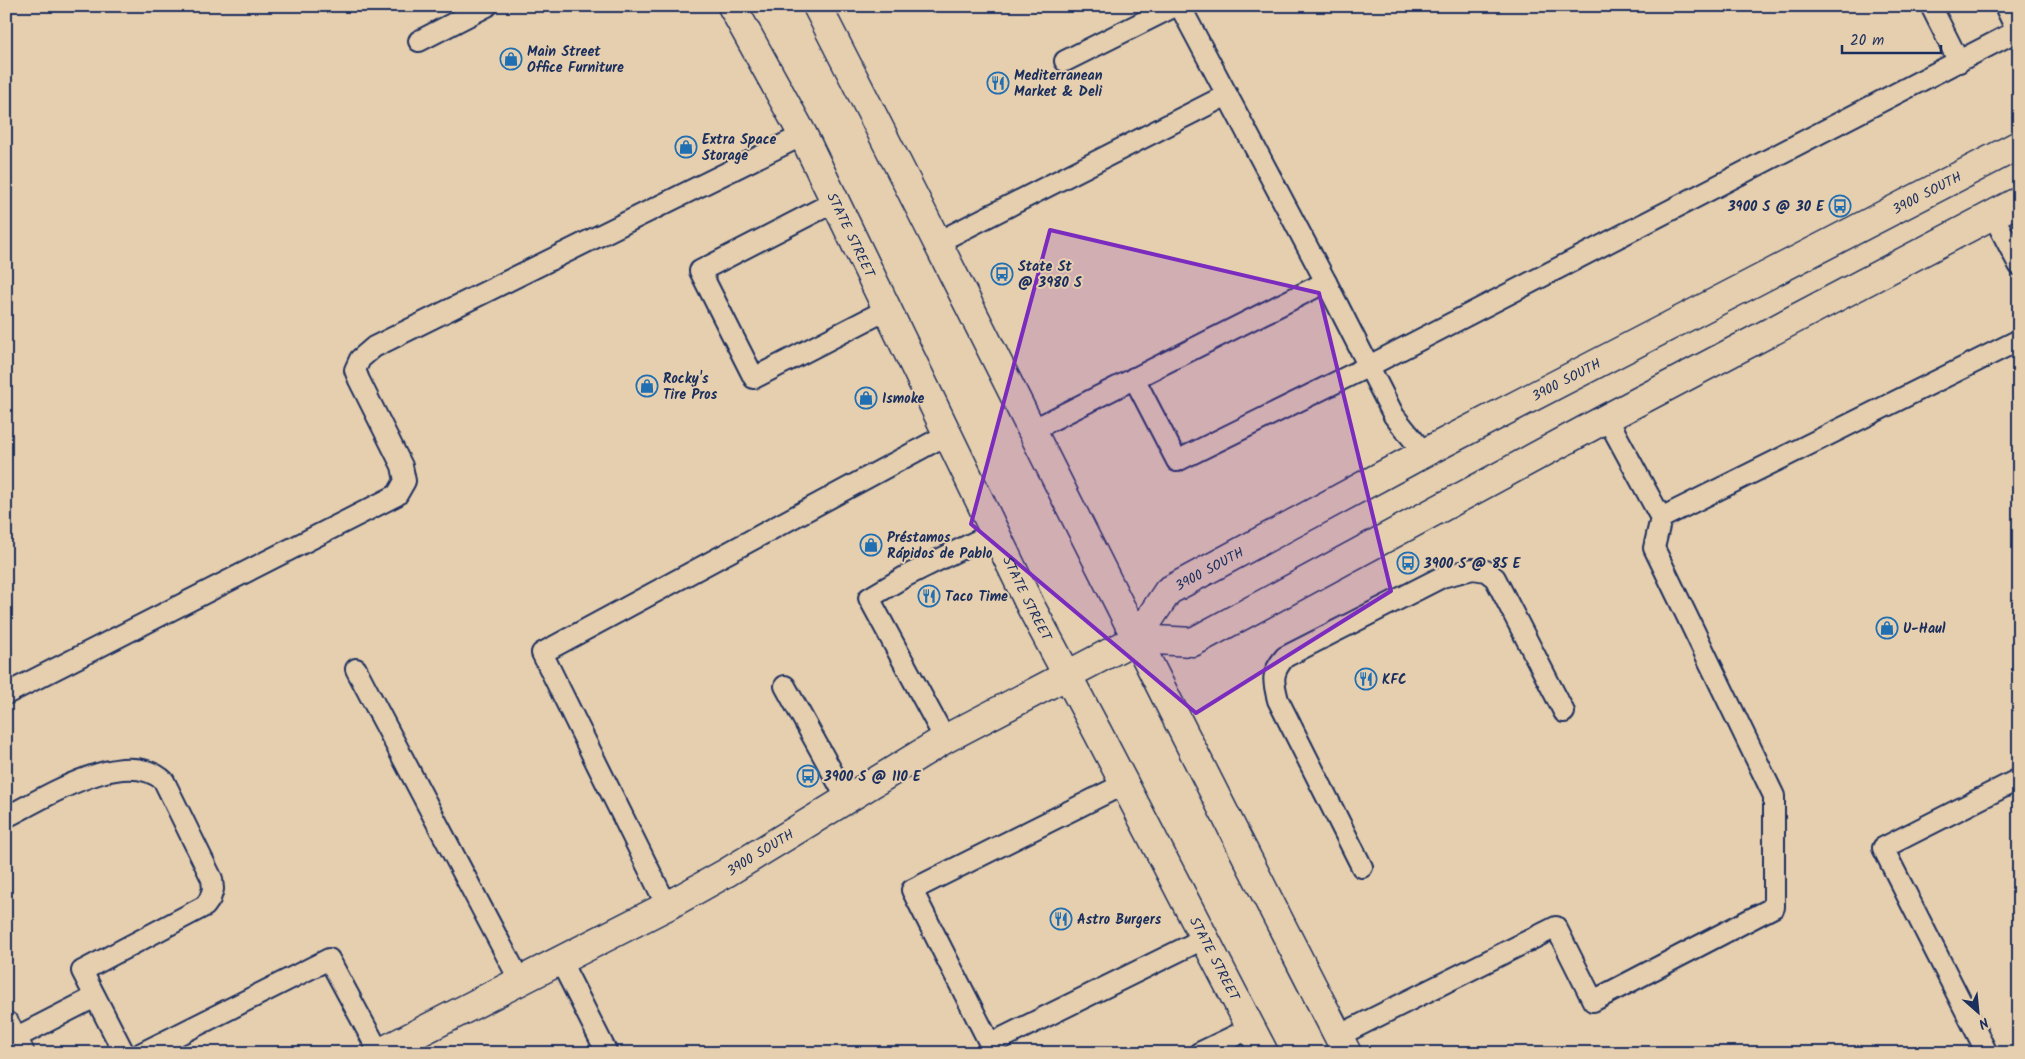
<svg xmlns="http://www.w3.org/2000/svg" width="2025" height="1059" viewBox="0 0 2025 1059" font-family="Kalam,sans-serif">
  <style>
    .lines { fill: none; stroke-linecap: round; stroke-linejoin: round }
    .service-casing { stroke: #1b2f5e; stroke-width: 24 }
    .minor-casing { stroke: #1b2f5e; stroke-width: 31 }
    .secondary-casing { stroke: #1b2f5e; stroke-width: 31 }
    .primary-casing { stroke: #1b2f5e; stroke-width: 31 }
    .service { stroke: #e6cfaf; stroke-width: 20 }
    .minor { stroke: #e6cfaf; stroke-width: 28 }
    .secondary { stroke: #e6cfaf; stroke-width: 28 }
    .primary { stroke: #e6cfaf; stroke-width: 28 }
    .marked { fill: #7b2cbf; fill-opacity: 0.2; stroke: #7b2cbf; stroke-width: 4; stroke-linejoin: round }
    .labels { text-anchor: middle; stroke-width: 4; stroke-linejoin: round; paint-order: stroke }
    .poi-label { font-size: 14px; font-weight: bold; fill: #1b2f5e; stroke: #e6cfaf; text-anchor: start }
    .street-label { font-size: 14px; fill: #1b2f5e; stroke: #e6cfaf }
  </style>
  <rect width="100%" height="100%" fill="#e6cfaf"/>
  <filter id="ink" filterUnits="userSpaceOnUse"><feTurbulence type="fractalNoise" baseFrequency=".02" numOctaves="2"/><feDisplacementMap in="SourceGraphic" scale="10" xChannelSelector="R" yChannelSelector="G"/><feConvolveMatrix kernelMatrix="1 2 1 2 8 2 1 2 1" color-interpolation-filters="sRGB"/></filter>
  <g filter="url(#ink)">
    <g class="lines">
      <g class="service-casing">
        <g id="service">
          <polyline points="1180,6 1326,282"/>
          <polyline points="1931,6 1959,62"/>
          <polyline points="419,41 487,6"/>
          <polyline points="1065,61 1175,6"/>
          <polyline points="836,201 700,271 754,378 888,309"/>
          <polyline points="1993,215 2019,265"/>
          <polyline points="938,242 1227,95"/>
          <polyline points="1134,378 1177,461 1369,366 2017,31 2005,6"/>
          <polyline points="1607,418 1661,518 2019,340"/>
          <polyline points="1032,430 1326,282 1394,416 1424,453"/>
          <polyline points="356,669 520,981"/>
          <polyline points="785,686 847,799"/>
          <polyline points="6,694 397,495 405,481 402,466 359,380 355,370 360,359 374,347 803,135"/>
          <polyline points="945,739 869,598 906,576 995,532"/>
          <polyline points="1124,784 912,890 990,1044 1205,938"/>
          <path d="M6 817C45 798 125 745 164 781L212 879 213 889 210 899 205 906 82 971 124 1053"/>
          <path d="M1362 867 1278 700C1273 681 1271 673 1285 657L1442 577 1473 569 1486 571 1495 578 1564 712"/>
          <polyline points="667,906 542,653 948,434"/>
          <polyline points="560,960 607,1053"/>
          <polyline points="1338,1036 1556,927 1593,1001 1774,907 1774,796 1654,548 1661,518"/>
          <polyline points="13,1039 95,997"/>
          <polyline points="142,1053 329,959 379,1052"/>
          <polyline points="1199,1053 1251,1028"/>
          <polyline points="1987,1053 1883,848 2019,779"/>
        </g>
      </g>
      <g class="minor-casing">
        <polyline id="minor" points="6,1026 20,1053"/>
      </g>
      <g class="secondary-casing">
        <g id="secondary">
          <polyline points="1136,639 1193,642 1607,418 2019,201"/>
          <path id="s1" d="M379 1053 667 906 726 873 945 739 1136 639 1168 591 1424 453 2019 145"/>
        </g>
      </g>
      <g class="primary-casing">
        <g id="primary">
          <path id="s2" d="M732 6 803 135 1031 607 1098 733 1264 1053"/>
          <path d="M817 6C996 354 1167 705 1347 1053"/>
        </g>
      </g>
      <use href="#service" class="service"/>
      <use href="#minor" class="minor"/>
      <use href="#secondary" class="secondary"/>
      <use href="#primary" class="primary"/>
    </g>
  </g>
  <path class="marked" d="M1050 230 1319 293 1391 591 1196 713 971 524Z"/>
  <defs>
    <g id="shop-ring" transform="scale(1.125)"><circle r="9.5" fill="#e6cfaf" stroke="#1f6fb2" stroke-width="1.5"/><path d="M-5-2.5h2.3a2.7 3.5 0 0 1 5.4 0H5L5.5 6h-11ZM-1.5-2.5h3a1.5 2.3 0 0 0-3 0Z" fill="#1f6fb2"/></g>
    <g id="restaurant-ring" transform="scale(1.125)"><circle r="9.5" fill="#e6cfaf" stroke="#1f6fb2" stroke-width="1.5"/><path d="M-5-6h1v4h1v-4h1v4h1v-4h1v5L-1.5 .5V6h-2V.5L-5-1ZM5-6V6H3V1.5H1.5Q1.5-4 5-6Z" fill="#1f6fb2"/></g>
    <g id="bus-ring" transform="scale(1.125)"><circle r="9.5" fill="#e6cfaf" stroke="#1f6fb2" stroke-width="1.5"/><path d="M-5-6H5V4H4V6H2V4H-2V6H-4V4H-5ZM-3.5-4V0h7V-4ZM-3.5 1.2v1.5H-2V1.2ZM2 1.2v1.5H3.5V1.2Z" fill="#1f6fb2"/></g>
  </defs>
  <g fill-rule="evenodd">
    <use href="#shop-ring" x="511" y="59"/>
    <use href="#restaurant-ring" x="998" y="83"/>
    <use href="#shop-ring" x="686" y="147"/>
    <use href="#bus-ring" x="1840" y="206"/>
    <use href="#bus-ring" x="1002" y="274"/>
    <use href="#shop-ring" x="647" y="386"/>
    <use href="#shop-ring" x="866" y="398"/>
    <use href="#shop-ring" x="871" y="545"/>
    <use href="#bus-ring" x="1408" y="563"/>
    <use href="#restaurant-ring" x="929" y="596"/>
    <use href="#shop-ring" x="1887" y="628"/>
    <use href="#restaurant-ring" x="1366" y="679"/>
    <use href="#bus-ring" x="808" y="776"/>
    <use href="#restaurant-ring" x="1061" y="919"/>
  </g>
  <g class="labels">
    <g class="poi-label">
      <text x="527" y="56">Main Street<tspan x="527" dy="16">Office Furniture</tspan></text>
      <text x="1014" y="80">Mediterranean<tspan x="1014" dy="16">Market &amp; Deli</tspan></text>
      <text x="702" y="144">Extra Space<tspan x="702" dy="16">Storage</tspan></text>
      <text x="1824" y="211" text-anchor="end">3900 S @ 30 E</text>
      <text x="1018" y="271">State St<tspan x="1018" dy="16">@ 3980 S</tspan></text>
      <text x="663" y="383">Rocky's<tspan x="663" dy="16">Tire Pros</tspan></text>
      <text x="882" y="403">Ismoke</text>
      <text x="887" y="542">Préstamos<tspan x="887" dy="16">Rápidos de Pablo</tspan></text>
      <text x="1424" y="568">3900 S @ 85 E</text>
      <text x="945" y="601">Taco Time</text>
      <text x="1903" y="633">U-Haul</text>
      <text x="1382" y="684">KFC</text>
      <text x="824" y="781">3900 S @ 110 E</text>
      <text x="1077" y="924">Astro Burgers</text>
    </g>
    <g class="street-label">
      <text dy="5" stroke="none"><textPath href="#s1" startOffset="1778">3900 SOUTH</textPath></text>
      <text dy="5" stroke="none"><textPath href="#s2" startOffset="258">STATE STREET</textPath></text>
      <text dy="5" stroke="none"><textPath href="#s1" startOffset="1372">3900 SOUTH</textPath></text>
      <text dy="5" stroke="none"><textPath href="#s1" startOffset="968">3900 SOUTH</textPath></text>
      <text dy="5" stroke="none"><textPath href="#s2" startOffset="662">STATE STREET</textPath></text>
      <text dy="5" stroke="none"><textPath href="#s1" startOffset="431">3900 SOUTH</textPath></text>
      <text dy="5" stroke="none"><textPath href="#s2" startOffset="1068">STATE STREET</textPath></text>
    </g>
  </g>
  <rect width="2025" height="1059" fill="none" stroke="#e6cfaf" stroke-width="25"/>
  <rect x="12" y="12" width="2000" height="1034" fill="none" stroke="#1b2f5e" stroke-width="2" filter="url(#ink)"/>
  <g transform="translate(1978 1012) rotate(153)" stroke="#e6cfaf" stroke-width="4" paint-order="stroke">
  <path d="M0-4L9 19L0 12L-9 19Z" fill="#1b2f5e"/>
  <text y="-8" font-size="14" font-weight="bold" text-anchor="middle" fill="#1b2f5e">N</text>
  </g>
  <path d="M1842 45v8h99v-8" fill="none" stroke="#1b2f5e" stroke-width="2.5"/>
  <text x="1850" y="45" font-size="15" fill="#1b2f5e" stroke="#e6cfaf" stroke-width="4" paint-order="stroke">20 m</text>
</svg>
